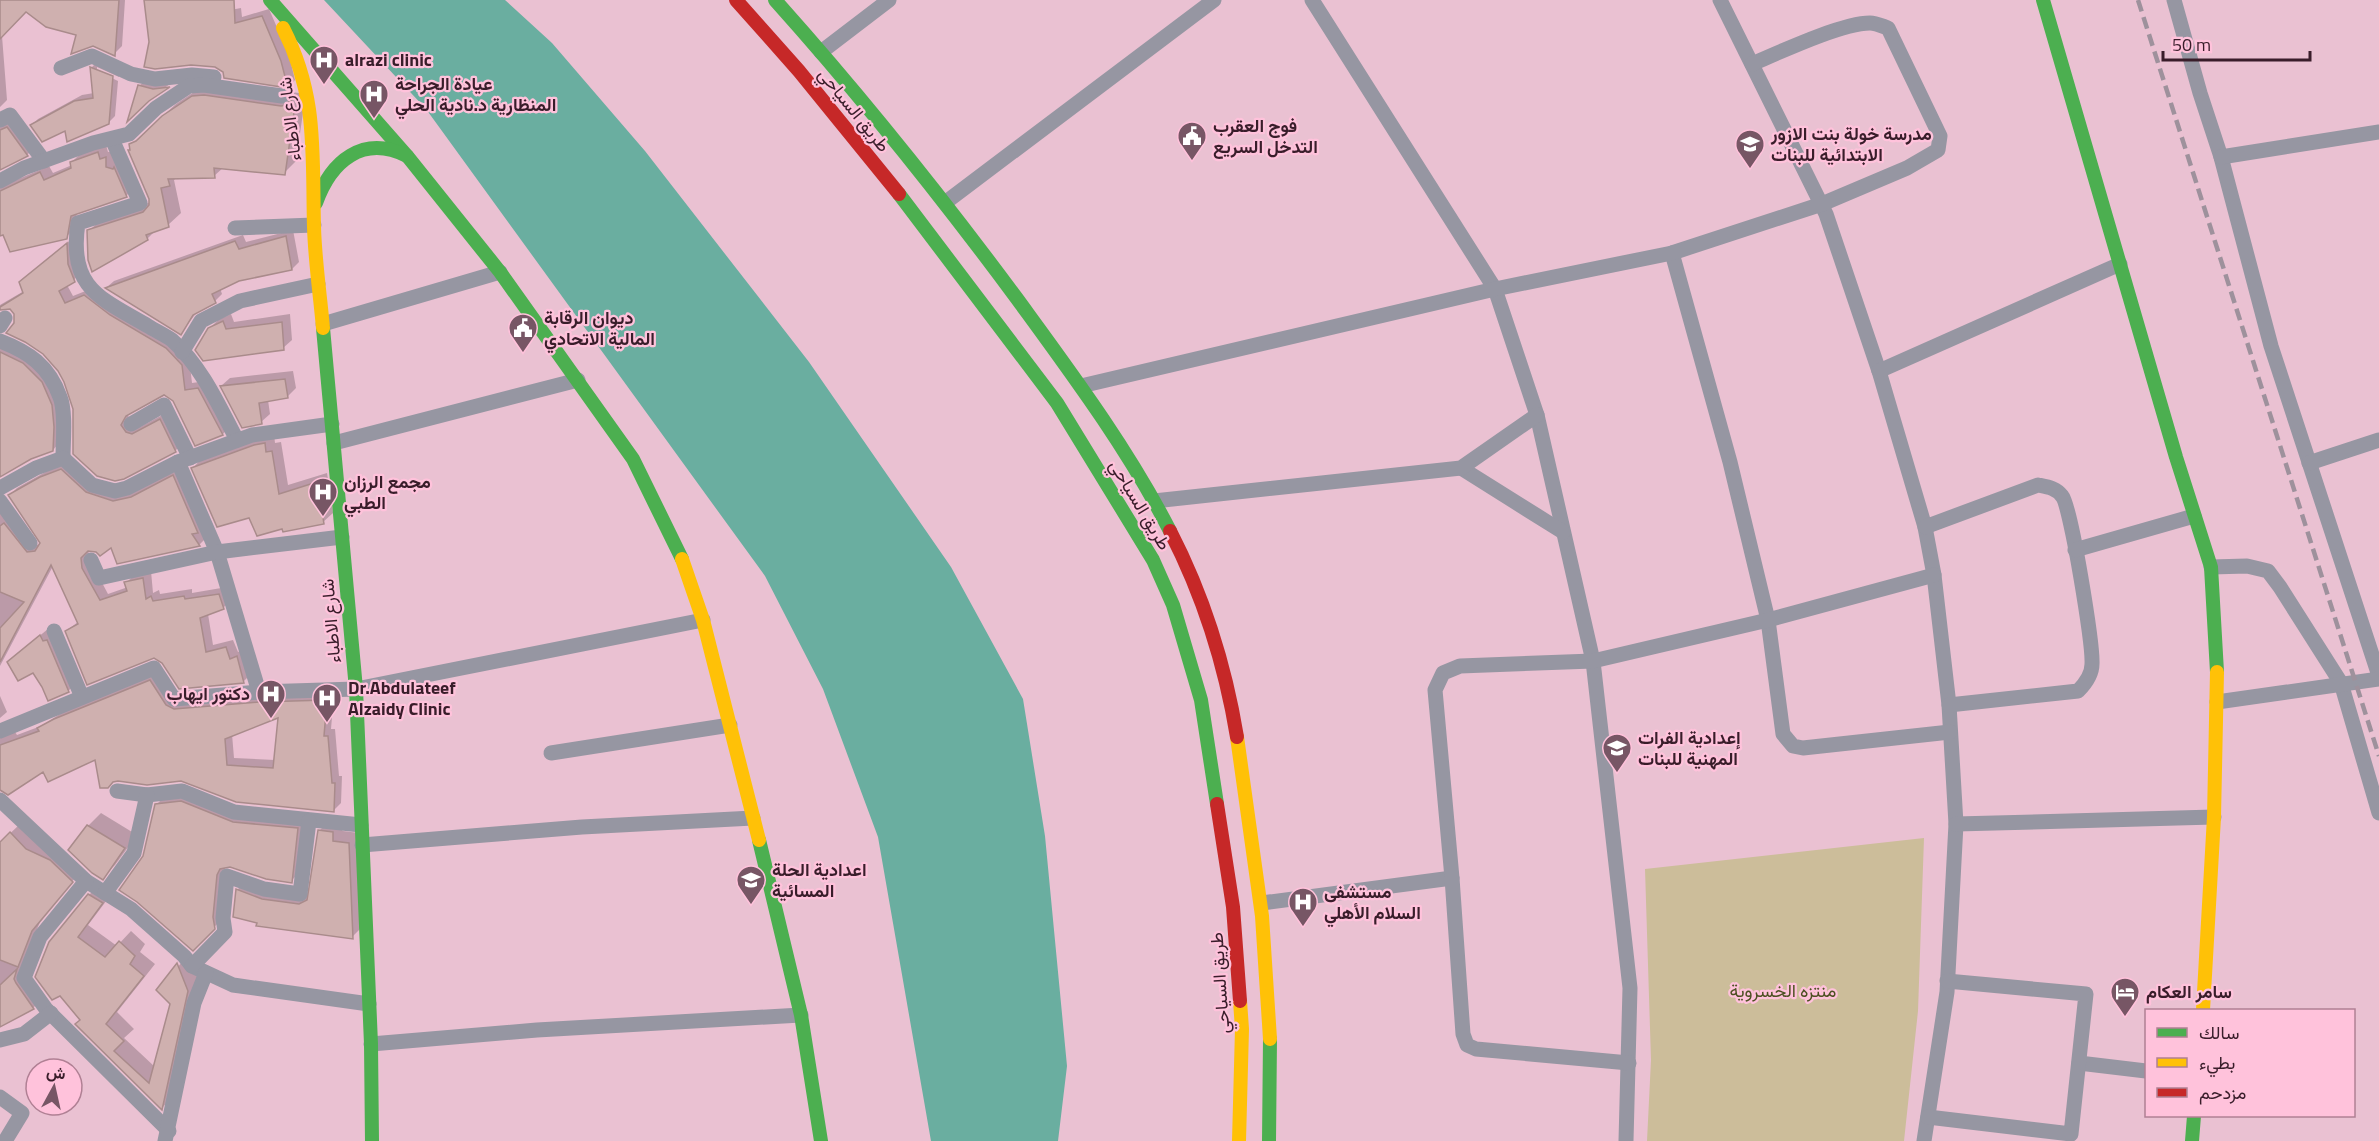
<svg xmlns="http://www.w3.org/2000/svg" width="2379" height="1141" viewBox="0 0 2379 1141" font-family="'Titillium Web',Vazirmatn,sans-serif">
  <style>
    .green { fill: #ccbd9a }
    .water { fill: #6aaea0 }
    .shadow { fill: #0003; fill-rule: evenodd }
    .building { fill: #cfb0af; stroke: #a98b8b; stroke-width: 1.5; fill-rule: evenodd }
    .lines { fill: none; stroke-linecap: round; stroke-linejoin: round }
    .street { stroke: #9696a2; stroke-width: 15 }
    .fast { stroke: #4caf50; stroke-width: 14 }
    .slow { stroke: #ffc107; stroke-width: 14 }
    .jam { stroke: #c62828; stroke-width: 14 }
    .rail { stroke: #9e919c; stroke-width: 4.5; stroke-dasharray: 12 6; stroke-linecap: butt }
    .labels { text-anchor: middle; stroke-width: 4.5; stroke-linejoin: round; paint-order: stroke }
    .poi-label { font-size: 18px; font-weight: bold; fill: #391d2a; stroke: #ffc2db; text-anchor: start }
    .street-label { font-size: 18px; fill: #391d2a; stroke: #ffc2db }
    .park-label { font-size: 18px; fill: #4d5022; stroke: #ffc2db }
  </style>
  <rect width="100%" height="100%" fill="#eac1d2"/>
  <polygon class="green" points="1924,838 1918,1011 1904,1141 1647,1141 1651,1060 1645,869"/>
  <polygon class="water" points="324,0 505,0 552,43 645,151 809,362 951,567 1023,699 1045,836 1067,1066 1058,1141 931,1141 878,837 823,689 765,576 426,109"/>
  <g class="shadow">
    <polygon points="0,0 125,0 122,46 114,54 78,34 26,10 2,36 7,100 0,107"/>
    <polygon points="146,0 186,0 225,11 241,8 242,17 269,9 289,55 295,80 288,87 224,72 215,66 150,42"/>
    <polygon points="98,61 119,69 119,77 97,67 97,71 118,81 115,116 108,123 66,129 32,125 38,119 82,95 94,93 91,68"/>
    <polygon points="147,79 174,81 148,100 139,86"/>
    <polygon points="217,83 299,93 305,99 296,161 284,173 224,167 214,176 177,177 174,180 181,213 168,225 157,229 147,239 89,231 101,219 151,202 131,145 176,104 206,84"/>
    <polygon points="0,117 35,147 27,155 0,168"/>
    <polygon points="106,145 108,152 114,151 113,160 121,161 134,188 126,196 77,213 74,229 66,237 0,235 0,177 9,183 49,166 53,173 72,165 72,162 80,154"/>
    <polygon points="293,230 299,262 292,269 238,280 220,288 222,294 215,301 197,312 181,333 107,287 114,281 243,235 246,242"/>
    <polygon points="74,237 82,273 67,285 73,296 93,288 189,357 192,383 206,381 230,426 223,434 195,444 174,399 169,395 159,395 128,415 130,421 140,427 168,412 183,443 175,451 123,477 73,401 60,371 36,346 8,332 16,318 12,309 2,308 0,310 0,305 24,291 21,282"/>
    <polygon points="231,314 234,322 290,314 292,340 283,348 209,329 218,320"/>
    <polygon points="0,338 31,356 59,397 60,442 53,450 31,458 0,475"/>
    <polygon points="293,371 296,388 287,397 268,400 270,414 261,422 221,386 230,378"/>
    <polygon points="274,434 275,443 281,442 288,485 327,473 333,513 323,522 283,527 249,516 193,468 202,458"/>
    <polygon points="69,462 94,485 125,493 181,469 207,537 200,544 118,562 112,546 97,550 88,549 90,560 108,594 128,587 126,583 134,575 151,571 153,593 159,590 160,594 192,589 192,593 227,587 231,600 223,608 208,614 213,645 233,640 238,652 244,649 251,674 243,682 163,662 154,657 66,631 78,622 53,566 0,666 0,500 30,541 40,546 40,537 10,495 17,488 49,470"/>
    <polygon points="48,629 77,683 68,691 34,672 17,654"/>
    <path d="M158 673 174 697 334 693 331 729H335L339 776H342L341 803 333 811 182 780 96 758 44 770 0 789V729L15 732 17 735 41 726 63 712ZM280 716 275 760 234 758 232 734Z"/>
    <polygon points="0,696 7,712 0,718"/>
    <polygon points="189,793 241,814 306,821 299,873 291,881 230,865 225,866 221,908 222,919 193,949 145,856 156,805 165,796"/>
    <polygon points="101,813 137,835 115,865 102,878 88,826"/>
    <polygon points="330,820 343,831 359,833 363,926 352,937 259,922 237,890 248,879 274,888 312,893 319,831"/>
    <polygon points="19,825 79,873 40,922 22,966 41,1000 33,1008 0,1024 0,843"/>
    <polygon points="101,883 113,892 88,925 117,946 131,931 145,944 140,952 155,964 117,1012 134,1029 124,1038 155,1067 172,1003 158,990 189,954 199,979 172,1097 162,1108 60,994 89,895"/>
  </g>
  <g class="building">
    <polygon points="0,0 119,0 115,56 93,46 71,54 76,35 46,27 26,12 0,39"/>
    <polygon points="144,0 234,0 235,23 262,16 281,61 288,88 224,78 223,72 215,67 191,65 155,69 144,67 149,42"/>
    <polygon points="90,67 113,76 109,124 67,142 65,131 42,142 30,125 74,101 93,98"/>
    <polygon points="138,85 153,89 170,87 149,101 127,122"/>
    <polygon points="204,95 281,106 286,105 291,100 294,112 285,175 214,168 215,178 168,179 170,186 161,188 169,227 146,235 148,240 92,272 88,260 87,230 143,212 149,205 149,199 128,150 130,150 129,144 136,141 162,116 192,96"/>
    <polygon points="7,127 28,156 0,170 0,130"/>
    <polygon points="98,152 100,159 106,157 106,167 113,169 114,167 127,197 71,216 67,239 10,252 3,235 0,236 0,191 40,172 44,180 71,168 70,162"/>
    <polygon points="286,236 292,270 239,281 212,294 216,303 193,315 181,335 105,288 235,241 239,249"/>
    <polygon points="67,243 68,264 75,282 59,291 65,303 84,295 110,315 166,348 182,365 185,390 198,388 223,435 195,446 173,401 164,395 126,416 121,425 126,432 132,434 160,419 176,452 124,479 115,481 97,476 73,454 73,409 64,382 58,371 43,354 25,342 6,333 14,323 14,314 10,309 0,310 0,307 23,293 19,282"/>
    <polygon points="223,321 226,329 282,322 284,350 203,361 195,350 208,328"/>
    <polygon points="0,352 23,363 42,382 52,405 54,427 53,451 31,459 0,477"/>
    <polygon points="285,379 288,398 259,403 262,424 242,428 220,386"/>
    <polygon points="265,443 266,452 272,451 279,494 317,482 324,524 283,532 282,529 257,536 249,518 217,527 191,468 254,445"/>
    <polygon points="61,469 86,492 113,501 131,497 173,475 198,533 192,534 200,546 117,564 111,548 100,556 96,552 88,551 81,558 82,568 100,600 127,591 124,582 143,578 146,599 151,596 153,601 184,596 185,599 219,594 224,609 200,618 206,652 226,647 230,659 237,656 244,683 179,689 162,663 154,658 87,685 65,631 78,624 51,565 0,662 0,628 24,602 0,592 0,526 4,523 27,552 35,551 40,543 8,495 40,477"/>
    <polygon points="40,635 43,641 47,640 69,692 48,701 42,687 33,673 18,681 7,662"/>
    <path d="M150 680 166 705 174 709 259 702 327 700 324 736H328L332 783H335L334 812 236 802 181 781 147 785 118 781 113 782 108 788H100L95 760 48 782 43 772 8 795 0 790V745L39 731 37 728 54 719ZM278 718 273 768 227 765 225 739Z"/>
    <polygon points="181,801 233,822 298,828 292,883 266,879 230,867 220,869 217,875 213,917 215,929 193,951 137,902 119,890 143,856 155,804"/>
    <polygon points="87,825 125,848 103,880 92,873 68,850"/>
    <polygon points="318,830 333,832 333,841 349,843 353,939 256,926 257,923 233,917 236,889 262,899 299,904 307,900"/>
    <polygon points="10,832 26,849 50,860 73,882 32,931 18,967 0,960 0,842"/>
    <polygon points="88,894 103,903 78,937 105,957 119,941 135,956 130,964 144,976 106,1024 124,1041 114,1051 149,1083 170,1004 156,990 177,963 188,991 162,1110 75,1024 80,1020 60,996 52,1000 35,977 49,942"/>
    <polygon points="17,969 14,979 16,983 34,1009 0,1027 0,985"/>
  </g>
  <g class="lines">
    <g class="street">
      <polyline points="1312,0 1495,289 1537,415 1593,661 1630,988 1626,1141"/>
      <polyline points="1720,0 1826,214 1879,371 1925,527 1934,575 1949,705 1956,824 1947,992 1924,1141"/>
      <polyline points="2174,0 2200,93 2221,157 2271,346 2379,676"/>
      <polyline points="821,52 889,0"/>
      <polyline points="61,68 92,56 131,74 155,79 192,75 214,77"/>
      <polyline points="0,120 10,115 44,161"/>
      <path d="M112 139 140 203 78 223C68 288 100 298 148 326 156 331 165 335 172 340 202 367 219 406 237 440"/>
      <polyline points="2221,157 2379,132"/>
      <polyline points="0,181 24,168 93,143 129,134 156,108 189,86 204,85 282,96"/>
      <polyline points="946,202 1214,0"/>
      <polyline points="235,228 314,225"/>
      <polyline points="1672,253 1730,462 1768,620 1783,734 1793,746 1803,748 1950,732"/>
      <polyline points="323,324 500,272"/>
      <polyline points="0,326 5,318"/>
      <path d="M0 341C29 352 49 366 60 397 66 411 63 442 63 458"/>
      <polyline points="182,352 201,321 240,301 318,284"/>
      <polyline points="1879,371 2120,264"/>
      <path d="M1081 386 1495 289 1672 253 1822 204 1907 168 1938 150 1940 136 1888 28C1882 26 1876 23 1870 23 1842 23 1780 52 1752 64"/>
      <polyline points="131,424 164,405 190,458"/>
      <polyline points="334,443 578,380"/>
      <polyline points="178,462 217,552 259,692"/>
      <polyline points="2309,463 2379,440"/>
      <polyline points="1461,468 1563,532"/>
      <polyline points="0,488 36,468 63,458 92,485 115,491 127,488 178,462 252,435 332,424"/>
      <polyline points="0,501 30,543"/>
      <polyline points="1154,501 1461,468 1537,415"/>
      <path d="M1925 527 2038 485C2048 487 2056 488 2062 496 2071 506 2093 645 2092 664 2092 675 2086 683 2078 691L1949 705"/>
      <polyline points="2075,550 2194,516"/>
      <polyline points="91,560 99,578 217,552 342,537"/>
      <polyline points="2211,567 2247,566 2268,571 2280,587 2341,683 2379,813"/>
      <polyline points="54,631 82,697"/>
      <polyline points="2217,702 2379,679"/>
      <polyline points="0,731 154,668 174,699 259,692 356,689 703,620"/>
      <polyline points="551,753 730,725"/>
      <polyline points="117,791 147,795 182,791 234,812 361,825"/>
      <polyline points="0,800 86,881 131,909 184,956 192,966 233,985 369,1004"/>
      <polyline points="1956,824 2214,817"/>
      <polyline points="362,845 582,827 753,818"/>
      <polyline points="86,881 40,937 24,978 46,1009 169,1131"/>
      <polyline points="105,893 134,853 147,795"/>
      <polyline points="1262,903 1452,878"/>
      <polyline points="192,966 225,932 223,918 227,876 264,889 300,894 309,821"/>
      <polyline points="0,1040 24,1034 51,1013"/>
      <polyline points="371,1044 537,1030 801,1015"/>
      <polyline points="1629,1063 1476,1049 1467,1045 1463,1034 1452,878 1435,690 1443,673 1460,666 1593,661 1768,620 1934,575"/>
      <polyline points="2079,1063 2146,1071"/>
      <polyline points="0,1097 22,1113 5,1141"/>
      <polyline points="1928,1117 2071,1134 2086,994 1947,981"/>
      <polyline points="165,1141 194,1003 206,973"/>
    </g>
    <g class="fast">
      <polyline points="270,0 408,157 500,272 633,459 682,559"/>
      <path d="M775 0C861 96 941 196 1018 300 1072 374 1128 449 1170 531"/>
      <polyline points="2043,0 2176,457 2211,567 2217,672"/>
      <polyline points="899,194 1057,403 1153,560 1173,605 1201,700 1217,804"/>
      <path d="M316 203C331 161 363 134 407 156"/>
      <polyline points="323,328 356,689 371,1044 372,1141"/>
      <polyline points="759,840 801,1015 821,1141"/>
      <polyline points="1269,1141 1270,1039"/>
      <polyline points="2192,1141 2194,1116"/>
    </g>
    <g class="slow">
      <path d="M283 28C318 96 312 153 314 227 315 261 320 294 323 328"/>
      <polyline points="682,559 703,620 759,840"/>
      <polyline points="1237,737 1262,916 1270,1039"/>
      <polyline points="2203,1010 2214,817 2217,672"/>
      <polyline points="1239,1141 1242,1029 1240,1001"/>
    </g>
    <g class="jam">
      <polyline points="736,0 799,71 899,194"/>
      <path d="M1170 531C1204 597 1225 664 1237 737"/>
      <polyline points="1217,804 1233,907 1240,1001"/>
    </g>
    <polyline class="rail" points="2138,0 2379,756"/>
  </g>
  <defs>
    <g id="hospital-pin" transform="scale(1.5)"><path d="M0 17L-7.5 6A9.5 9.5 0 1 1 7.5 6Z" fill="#775665" stroke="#ffc2db"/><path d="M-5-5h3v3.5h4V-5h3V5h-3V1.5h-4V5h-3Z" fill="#fff"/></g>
    <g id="civic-pin" transform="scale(1.5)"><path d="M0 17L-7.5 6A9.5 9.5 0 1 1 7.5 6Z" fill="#775665" stroke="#ffc2db"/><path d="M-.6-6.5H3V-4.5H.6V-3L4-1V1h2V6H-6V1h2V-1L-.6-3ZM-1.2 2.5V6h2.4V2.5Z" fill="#fff"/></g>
    <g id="school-pin" transform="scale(1.5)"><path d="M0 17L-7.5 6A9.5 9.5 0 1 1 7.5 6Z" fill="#775665" stroke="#ffc2db"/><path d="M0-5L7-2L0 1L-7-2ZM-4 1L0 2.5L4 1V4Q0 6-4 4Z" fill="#fff"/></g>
    <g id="hotel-pin" transform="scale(1.5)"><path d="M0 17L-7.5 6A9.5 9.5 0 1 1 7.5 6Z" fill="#775665" stroke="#ffc2db"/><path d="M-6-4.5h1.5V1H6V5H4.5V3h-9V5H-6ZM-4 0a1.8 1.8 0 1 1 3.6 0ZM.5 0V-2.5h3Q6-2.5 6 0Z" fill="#fff"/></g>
  </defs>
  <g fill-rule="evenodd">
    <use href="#hospital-pin" x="324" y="60"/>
    <use href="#hospital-pin" x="374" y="94"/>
    <use href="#civic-pin" x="1192" y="136"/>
    <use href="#school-pin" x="1750" y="144"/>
    <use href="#civic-pin" x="523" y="328"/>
    <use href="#hospital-pin" x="323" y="492"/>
    <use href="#hospital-pin" x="271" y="694"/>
    <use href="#hospital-pin" x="327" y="698"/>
    <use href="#school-pin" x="1617" y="748"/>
    <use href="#school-pin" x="751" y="880"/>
    <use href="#hospital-pin" x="1303" y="902"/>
    <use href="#hotel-pin" x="2125" y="992"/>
  </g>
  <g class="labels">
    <g class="poi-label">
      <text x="345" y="66">alrazi clinic</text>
      <text x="395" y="90">عيادة الجراحة<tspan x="395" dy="21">المنظارية د.نادية الحلي</tspan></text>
      <text x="1213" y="132">فوج العقرب<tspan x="1213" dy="21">التدخل السريع</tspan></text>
      <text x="1771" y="140">مدرسة خولة بنت الازور<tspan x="1771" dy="21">الابتدائية للبنات</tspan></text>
      <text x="544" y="324">ديوان الرقابة<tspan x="544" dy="21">المالية الاتحادي</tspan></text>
      <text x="344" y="488">مجمع الرزان<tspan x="344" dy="21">الطبي</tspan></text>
      <text x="348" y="694">Dr.Abdulateef<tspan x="348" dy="21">Alzaidy Clinic</tspan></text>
      <text x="250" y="700" text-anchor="end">دكتور ايهاب</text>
      <text x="1638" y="744">إعدادية الفرات<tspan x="1638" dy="21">المهنية للبنات</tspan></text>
      <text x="772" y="876">اعدادية الحلة<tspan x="772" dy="21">المسائية</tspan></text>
      <text x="1324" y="898">مستشفى<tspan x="1324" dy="21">السلام الأهلي</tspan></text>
      <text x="2146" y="998">سامر العكام</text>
    </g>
    <g class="street-label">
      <text transform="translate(854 110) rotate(51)" y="6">طريق السياحي</text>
      <text transform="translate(290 119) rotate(-97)" y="6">شارع الاطباء</text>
      <text transform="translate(1140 505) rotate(59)" y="6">طريق السياحي</text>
      <text transform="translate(331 621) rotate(-95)" y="6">شارع الاطباء</text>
      <text transform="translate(1220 983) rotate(-94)" y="6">طريق السياحي</text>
    </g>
    <g class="park-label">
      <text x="1783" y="997">منتزه الخسروية</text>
    </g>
  </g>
  <rect x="2145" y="1009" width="210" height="108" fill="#ffc2db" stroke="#b08094" stroke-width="1.5"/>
  <rect x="2157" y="1028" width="30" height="9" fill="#4caf50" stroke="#b08094" stroke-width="1.5"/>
  <text x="2199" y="1039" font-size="18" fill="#391d2a">سالك</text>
  <rect x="2157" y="1058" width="30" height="9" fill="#ffc107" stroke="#b08094" stroke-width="1.5"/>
  <text x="2199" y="1069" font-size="18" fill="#391d2a">بطيء</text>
  <rect x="2157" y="1088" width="30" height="9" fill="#c62828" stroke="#b08094" stroke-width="1.5"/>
  <text x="2199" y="1099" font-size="18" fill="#391d2a">مزدحم</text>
  <g transform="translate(54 1087) rotate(8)"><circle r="28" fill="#ffc2db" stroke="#b08094" stroke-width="1.5"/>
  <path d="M0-4.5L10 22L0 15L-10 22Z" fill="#775665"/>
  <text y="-9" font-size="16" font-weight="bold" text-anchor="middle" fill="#391d2a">ش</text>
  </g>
  <path d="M2163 51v9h147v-9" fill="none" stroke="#391d2a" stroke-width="3"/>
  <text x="2172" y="51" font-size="18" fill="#391d2a" stroke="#ffc2db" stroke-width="4.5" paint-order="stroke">50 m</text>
</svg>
